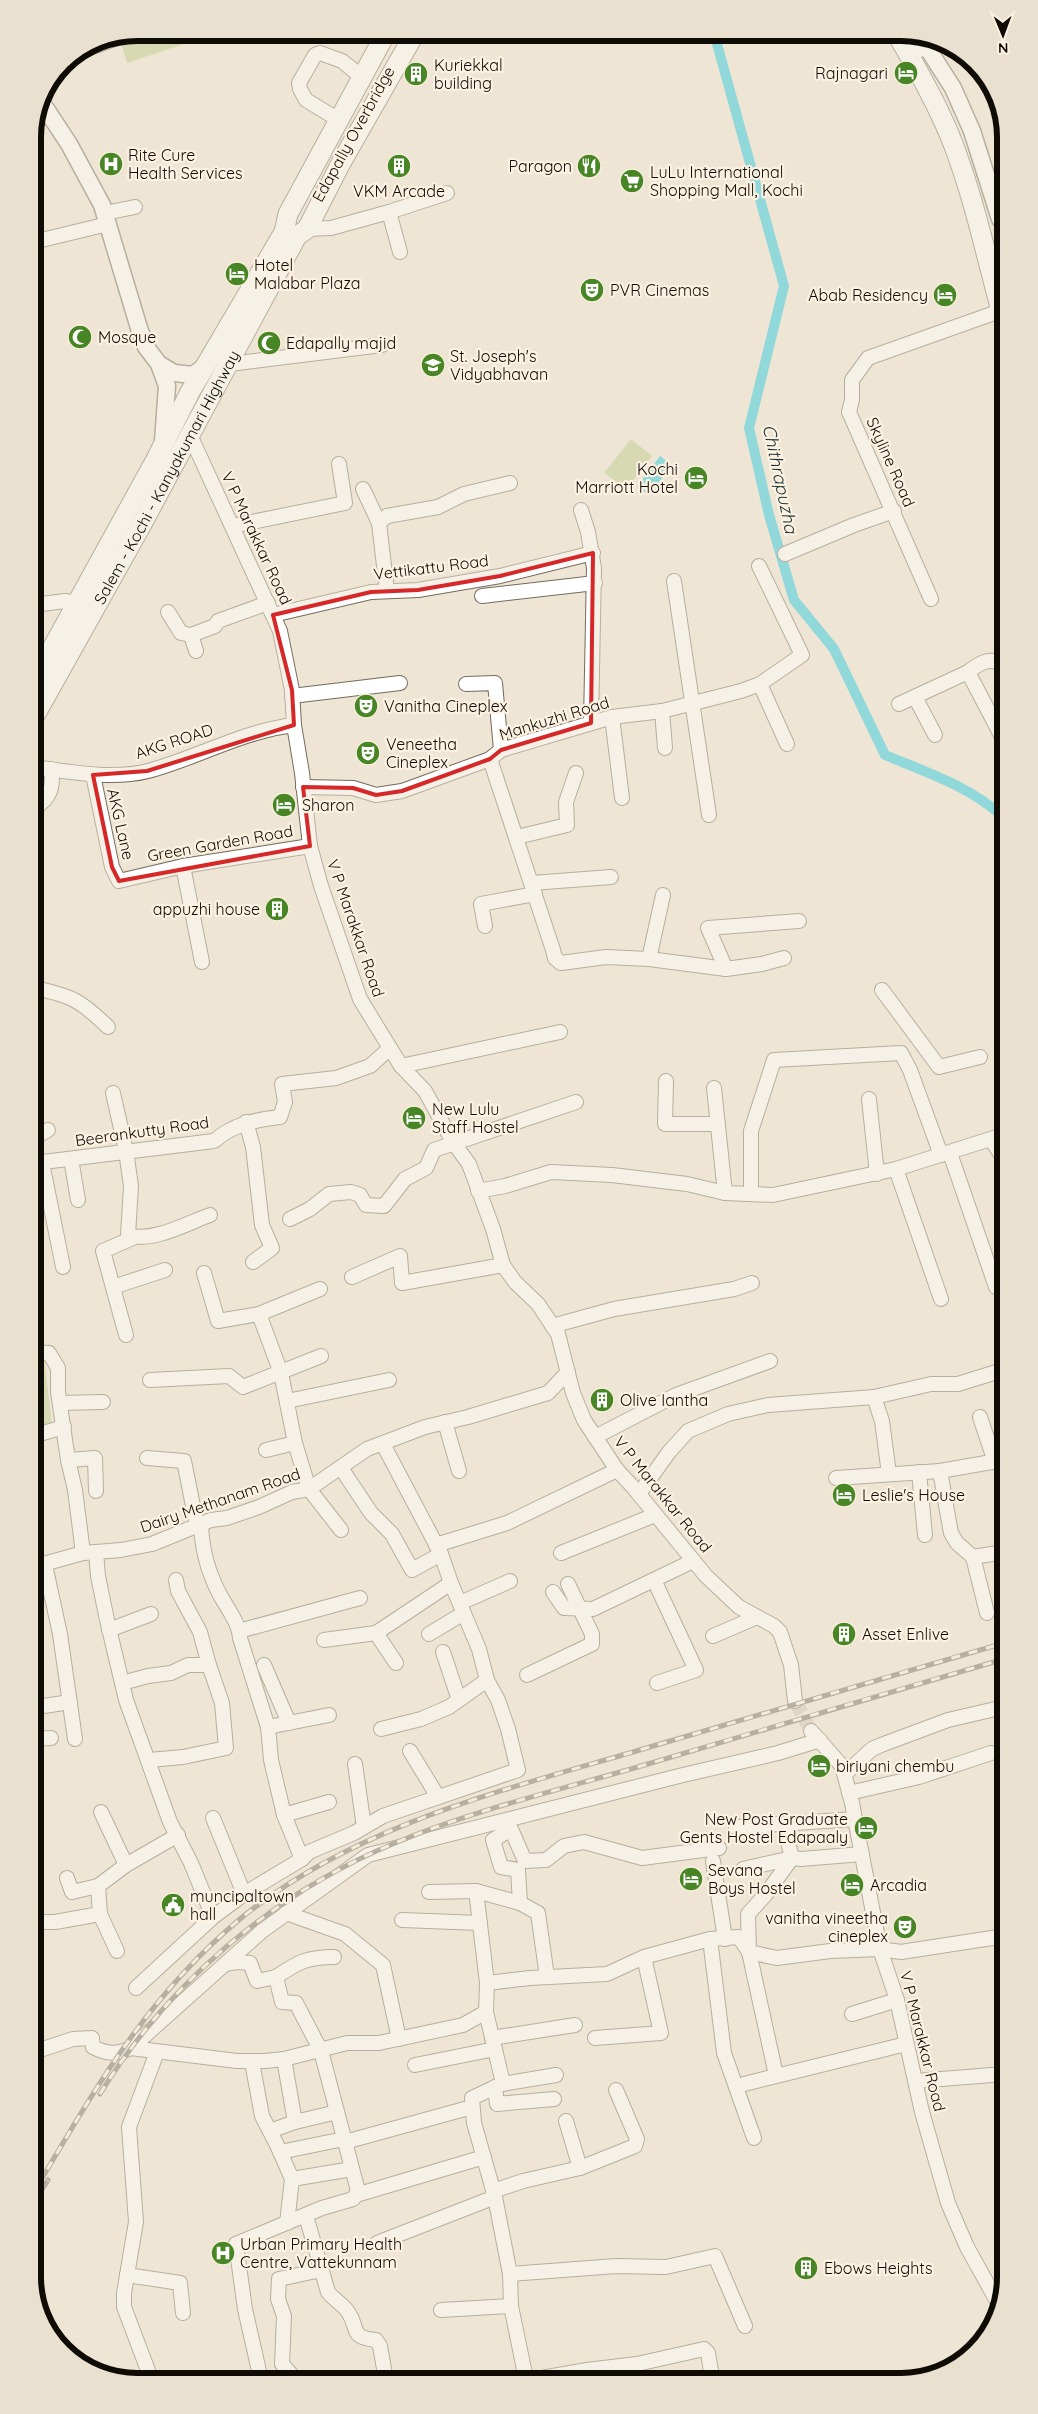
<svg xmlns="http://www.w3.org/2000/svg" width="1038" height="2414" viewBox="0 0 1038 2414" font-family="Quicksand,sans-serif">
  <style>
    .green { fill: #b8cb89 }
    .water { fill: #1dc8e2 }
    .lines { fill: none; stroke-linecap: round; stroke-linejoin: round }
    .canal { stroke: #1dc8e2; stroke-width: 10 }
    .minor-tunnel { stroke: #cdc4b5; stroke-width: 14; stroke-dasharray: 14 7; stroke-linecap: butt }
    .minor-casing { stroke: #746b5c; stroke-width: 16 }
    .major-casing { stroke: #746b5c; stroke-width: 19 }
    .highway-casing { stroke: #746b5c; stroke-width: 21 }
    .minor { stroke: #fff; stroke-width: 14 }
    .major { stroke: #fff; stroke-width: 16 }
    .highway { stroke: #fff; stroke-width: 19 }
    .rail-casing { stroke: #736d62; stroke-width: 5 }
    .rail { stroke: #fdf2e1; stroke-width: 3; stroke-dasharray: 9; stroke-linecap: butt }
    .marked { fill: none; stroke: #d62828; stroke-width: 4; stroke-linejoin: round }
    .labels { text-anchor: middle; stroke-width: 4.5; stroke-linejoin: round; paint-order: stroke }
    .poi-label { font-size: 16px; fill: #0f0c06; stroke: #fdf2e1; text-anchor: start }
    .street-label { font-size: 16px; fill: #0f0c06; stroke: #fdf2e1 }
    .water-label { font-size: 18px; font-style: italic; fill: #193237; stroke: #fdf2e1 }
    .rim { fill: none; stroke: #0f0c06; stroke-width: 6 }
  </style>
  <rect width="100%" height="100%" fill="#efe5d4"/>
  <g class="green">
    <polygon points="137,33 187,33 190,42 127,63 119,36"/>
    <polygon points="631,439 652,456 626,489 604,473"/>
    <polygon points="44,1359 53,1432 36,1437 36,1361"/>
  </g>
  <polygon class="water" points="660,456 672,465 649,495 637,487"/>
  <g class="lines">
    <path class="canal" d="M714 33 784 286 749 428 769 515 794 600 834 649 885 755C926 772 969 786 1002 816"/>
    <polyline class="minor-tunnel" points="795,1701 811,1731"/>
    <g class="minor-casing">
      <g id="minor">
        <polyline points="209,33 229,33"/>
        <polyline points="82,51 128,34"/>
        <polyline points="339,120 306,100 300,89 299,83 315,55 320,53 342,61 363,78"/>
        <polyline points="389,212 447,193"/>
        <polyline points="105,213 135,207"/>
        <polyline points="307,229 331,228 389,212 400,252"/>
        <polyline points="33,242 108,224"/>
        <polyline points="230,364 382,345"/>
        <polyline points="190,435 280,631 292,690 294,725 302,773 310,846 321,886 360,999 401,1066 425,1091 453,1142 469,1164 493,1229 503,1265 515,1282 538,1304 558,1334 573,1393 584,1420 617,1470 633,1487 706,1576 739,1607 774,1626 780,1632 791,1665 795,1701"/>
        <polyline points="363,489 379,523 387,591"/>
        <polyline points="581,510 588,532 594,568 591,723"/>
        <polyline points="379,523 387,516 438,507 464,494 510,483"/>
        <polyline points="232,526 345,503 339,464"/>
        <polyline points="785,554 854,525 894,511"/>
        <polyline points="674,581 709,815"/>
        <polyline points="482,596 595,583"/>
        <polyline points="931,599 849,412 852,400 852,380 868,358 1000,311"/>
        <polyline points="34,605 65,601 77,603"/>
        <polyline points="168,612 181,633 191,635"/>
        <polyline points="273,615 371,592 418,590 500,576 593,553"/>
        <polyline points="196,651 191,635 215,626 218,621 268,603"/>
        <path d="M1001 664C989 656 977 665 968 672L1002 737"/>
        <polyline points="466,684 495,683 501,750"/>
        <polyline points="760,684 787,744"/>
        <polyline points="292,696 400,683"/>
        <polyline points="915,697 935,735"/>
        <polyline points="899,704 968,672"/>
        <polyline points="662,711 665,748"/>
        <polyline points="612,717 622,798"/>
        <polyline points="490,759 553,950 555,958 561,963 606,957 649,959 726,969 762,964 784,958"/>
        <path d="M34 767C71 772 112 780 148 771 197 758 243 731 294 725"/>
        <polyline points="93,775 112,867 119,881 183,866 310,846"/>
        <polyline points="303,787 353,788 376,795 402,791 490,759 501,750 612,717 662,711 741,691 760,684 802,655 759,566"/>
        <path d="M34 809C50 798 54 788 51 769"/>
        <polyline points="517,837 567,825 566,802 576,773"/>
        <polyline points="183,866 202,962"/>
        <polyline points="532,883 611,877"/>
        <polyline points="485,926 481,904 535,894"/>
        <polyline points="649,959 663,895"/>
        <polyline points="726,969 708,928 799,921"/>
        <path d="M35 988C72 996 80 1000 108 1027"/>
        <polyline points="882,990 939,1067 980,1057"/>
        <polyline points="401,1066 560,1032"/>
        <polyline points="666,1081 665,1124 718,1124"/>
        <polyline points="714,1088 725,1193"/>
        <path d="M113 1093 126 1151 131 1186 128 1235C153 1243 187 1223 210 1215"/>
        <polyline points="869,1099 877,1174"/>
        <polyline points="246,1122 253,1147 262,1225 272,1248 253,1262"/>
        <polyline points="35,1137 48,1130"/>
        <polyline points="991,1139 1003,1158"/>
        <polyline points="950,1153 996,1287"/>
        <polyline points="71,1159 78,1200"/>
        <path d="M35 1163 214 1141C234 1124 254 1120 280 1117L285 1102 282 1084 336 1078 370 1066 389 1049"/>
        <polyline points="42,1163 63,1267"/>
        <polyline points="896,1169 941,1299"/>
        <polyline points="478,1191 505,1186 551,1172 612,1175 687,1184 725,1193 773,1195 896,1169 1003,1135"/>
        <polyline points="751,1194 751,1131 774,1060 901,1053 910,1070 941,1155"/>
        <polyline points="290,1219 310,1209 329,1194 351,1192 360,1195 366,1205 384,1206 405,1179 426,1168 434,1150 576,1102"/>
        <polyline points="204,1273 218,1321 259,1314 320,1289"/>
        <polyline points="352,1277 400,1256 402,1283 503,1265"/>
        <polyline points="113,1287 165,1270"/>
        <polyline points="259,1314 281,1373 295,1443 309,1489 341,1530"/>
        <polyline points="552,1326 614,1309 734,1289 752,1283"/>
        <polyline points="126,1335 103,1251 135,1237"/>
        <polyline points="36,1352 49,1353 58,1368 58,1392 68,1460 75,1490 83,1553"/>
        <polyline points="150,1380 229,1376 243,1387 321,1356"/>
        <polyline points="874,1397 882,1421 889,1474"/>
        <polyline points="287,1401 389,1380"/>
        <polyline points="60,1403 103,1402"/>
        <polyline points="980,1417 995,1462"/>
        <polyline points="445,1422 459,1471"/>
        <polyline points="36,1435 64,1427"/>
        <polyline points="595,1437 676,1395 770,1361"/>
        <polyline points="383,1444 441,1554"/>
        <polyline points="266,1450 295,1443"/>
        <polyline points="147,1458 184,1461 197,1526"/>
        <polyline points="68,1460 95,1458 96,1491"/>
        <polyline points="940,1471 951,1533 957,1543 973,1557 1004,1552"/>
        <polyline points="919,1472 925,1535"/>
        <polyline points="836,1478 940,1471 1003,1460"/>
        <polyline points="639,1494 669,1452 688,1431 728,1414 768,1405 874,1397 931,1384 958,1384 1003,1370"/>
        <path d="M201 1525C202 1549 207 1570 219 1593 226 1607 239 1622 240 1638L268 1727 271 1760 284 1815 302 1859"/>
        <polyline points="436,1545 507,1523 617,1470"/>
        <polyline points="96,1552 98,1576 107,1620 126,1700 170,1822 191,1863 213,1917"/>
        <polyline points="561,1553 655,1515"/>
        <polyline points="973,1557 987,1613"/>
        <polyline points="45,1565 60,1634 75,1739"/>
        <polyline points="36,1566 83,1553 121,1550 152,1544 211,1520 227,1518 259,1507 292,1492 309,1489 367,1449 425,1427 468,1417 548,1393 568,1372"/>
        <polyline points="654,1580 696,1670 657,1683"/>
        <polyline points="553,1592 564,1608 593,1609 693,1561"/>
        <polyline points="460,1603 510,1581"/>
        <polyline points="109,1630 151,1614"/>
        <polyline points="239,1631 360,1598"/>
        <polyline points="376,1633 396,1663"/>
        <polyline points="429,1634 464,1613"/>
        <polyline points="713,1636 757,1617"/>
        <polyline points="324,1640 376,1633 451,1583"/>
        <polyline points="443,1652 459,1700"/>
        <polyline points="264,1665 289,1723"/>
        <polyline points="527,1675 592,1644 592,1634 568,1584"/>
        <polyline points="122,1683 148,1676 171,1673 188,1665 209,1665 200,1632 178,1591 176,1580"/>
        <polyline points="37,1707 70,1702"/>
        <polyline points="268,1727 329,1715"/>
        <polyline points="381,1729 421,1719 449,1707 487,1680"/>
        <polyline points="811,1731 842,1766 852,1803 880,1949 897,2000 922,2112 948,2203 967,2247 998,2303"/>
        <polyline points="37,1739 51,1738"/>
        <polyline points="410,1751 438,1797"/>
        <polyline points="149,1760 183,1757 226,1748 222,1703 209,1665"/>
        <polyline points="355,1764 364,1827"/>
        <polyline points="845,1774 872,1749 881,1745 948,1720 1004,1707"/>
        <polyline points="849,1793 919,1777 991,1753"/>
        <polyline points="101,1812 126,1865"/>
        <polyline points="284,1815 329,1802"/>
        <polyline points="213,1818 244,1894"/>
        <polyline points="736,1827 855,1819"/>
        <polyline points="786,1834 792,1858 801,1859 862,1854"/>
        <polyline points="713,1861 725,1939"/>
        <polyline points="743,1869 792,1858"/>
        <polyline points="67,1878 72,1892 98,1886"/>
        <polyline points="476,1891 520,1903 538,1913 547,1977"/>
        <polyline points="429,1892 476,1891 487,1983"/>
        <polyline points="520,1903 518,1870 501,1867 493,1840 511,1829 525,1861 546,1860 564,1846 584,1842 642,1858 719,1848"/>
        <polyline points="286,1913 345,1934 383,1965 399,2039"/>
        <polyline points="100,1914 117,1951"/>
        <polyline points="402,1920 480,1923"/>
        <polyline points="37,1922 55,1922 100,1914 98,1886 126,1865 178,1835"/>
        <polyline points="710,1939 724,2053 754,2138"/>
        <polyline points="225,1964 237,1962 250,1963 257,1981 276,1977 282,2002 296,2003 321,2051 358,2191 353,2199 322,2208 236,2244 245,2309 261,2380"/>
        <path d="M276 1977C298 1962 307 1957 334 1957"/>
        <polyline points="136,1988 213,1917 244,1894 302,1859 309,1852 354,1833 383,1816 518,1770 508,1729 498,1700 487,1680 479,1649 451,1583 441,1554 412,1570 392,1534 371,1513 341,1468"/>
        <polyline points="486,2012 502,2079 502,2084 472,2098 474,2123 495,2197 510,2274 511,2306 526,2379"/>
        <polyline points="852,2014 897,2000"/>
        <polyline points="492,2038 575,2025"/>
        <polyline points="595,2038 661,2033 644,1957"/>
        <polyline points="131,2048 237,2061 265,2061 284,2059 347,2043 379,2043 463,2025 486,2012 487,1983 530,1978 607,1974 644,1957 710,1939 739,1937 749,1952 777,1958 830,1951 880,1949 901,1952 1005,1936"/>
        <path d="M37 2051 73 2039 92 2038 93 2047C107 2054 116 2055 131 2048L262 1931 368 1855 683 1775 778 1753 820 1740"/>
        <polyline points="284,2059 295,2122 337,2112"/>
        <polyline points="252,2062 262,2116 277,2145 292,2179"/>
        <polyline points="415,2065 495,2049"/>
        <polyline points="776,2075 749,1952 748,1914 766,1894 792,1858"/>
        <polyline points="916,2081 1005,2074"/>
        <polyline points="502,2084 556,2075"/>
        <polyline points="744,2084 906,2044"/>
        <polyline points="495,2087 497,2104 554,2099"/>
        <polyline points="270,2131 295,2122"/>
        <polyline points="345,2142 472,2107"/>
        <polyline points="280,2152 344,2139"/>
        <polyline points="580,2168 635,2146 637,2139 616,2090"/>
        <polyline points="493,2191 523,2181 580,2168 566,2121"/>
        <polyline points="356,2195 484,2157"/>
        <path d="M306 2216 328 2292C334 2300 344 2305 348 2312 360 2329 348 2337 376 2340L380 2346 386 2380"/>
        <polyline points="287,2223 292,2179 352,2169"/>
        <polyline points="377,2243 495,2197"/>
        <polyline points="510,2274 616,2266 666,2267 715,2256 745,2326"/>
        <polyline points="127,2275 180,2283 183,2313"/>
        <polyline points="441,2310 511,2306"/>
        <polyline points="536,2379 587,2370 637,2364 704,2349 708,2353 712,2377"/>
        <polyline points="296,2380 282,2364 284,2316 278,2299 279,2279 321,2270"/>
        <polyline points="152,2381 124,2307 124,2293 136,2222 129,2127 157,2052"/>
      </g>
    </g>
    <g class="major-casing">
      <g id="major">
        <polyline points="921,38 953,88 972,131 1000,219"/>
        <polyline points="40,100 69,144 102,205 139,328 146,347 159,364 167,386 163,441"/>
        <polyline points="159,364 174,373 193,375 205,366"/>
      </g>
    </g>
    <g class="highway-casing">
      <g id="highway">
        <path d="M896 33C917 68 937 103 952 141 973 195 985 251 1000 307"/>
        <polyline points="918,48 923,44"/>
        <polyline points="34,681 155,461 190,392 284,232 288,214 386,33"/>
        <path id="s1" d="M34 717 142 524 297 236 307 229 342 161 415 33"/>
      </g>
    </g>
    <use href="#minor" class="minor"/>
    <use href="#major" class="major"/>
    <use href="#highway" class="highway"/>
    <g class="rail-casing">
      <g id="rail">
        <path d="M100 2094C168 1983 274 1893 395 1843 474 1810 559 1790 641 1766 762 1730 883 1694 1004 1659"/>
        <path d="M38 2185C98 2084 148 1996 240 1919 355 1825 504 1790 643 1749 763 1714 883 1678 1004 1643"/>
        <polyline points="38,2196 48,2180"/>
      </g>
    </g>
    <use href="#rail" class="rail"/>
  </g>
  <path d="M0 0H1038V2414H0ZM593 553 591 723 501 750 490 759 402 791 376 795 353 788 303 787 310 846 119 881 112 867 93 775 147 771 294 725 292 690 273 615 371 592 418 590 500 576Z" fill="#efe5d4" fill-opacity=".55" fill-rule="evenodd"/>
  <path class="marked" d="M593 553 591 723 501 750 490 759 402 791 376 795 353 788 303 787 310 846 119 881 112 867 93 775 147 771 294 725 292 690 273 615 371 592 418 590 500 576Z"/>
  <defs>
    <g id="hotel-disc" transform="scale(1.25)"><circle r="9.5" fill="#488625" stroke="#fdf2e1"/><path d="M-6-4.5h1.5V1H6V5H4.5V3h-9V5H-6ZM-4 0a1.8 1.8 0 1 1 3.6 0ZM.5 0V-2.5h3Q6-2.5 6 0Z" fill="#fff"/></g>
    <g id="building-disc" transform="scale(1.25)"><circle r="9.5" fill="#488625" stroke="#fdf2e1"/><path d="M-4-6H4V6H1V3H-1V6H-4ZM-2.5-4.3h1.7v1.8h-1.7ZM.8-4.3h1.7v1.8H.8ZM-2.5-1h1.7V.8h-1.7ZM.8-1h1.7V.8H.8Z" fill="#fff"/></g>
    <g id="hospital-disc" transform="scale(1.25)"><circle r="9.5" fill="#488625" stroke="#fdf2e1"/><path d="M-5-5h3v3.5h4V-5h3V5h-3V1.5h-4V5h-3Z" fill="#fff"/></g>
    <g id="restaurant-disc" transform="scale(1.25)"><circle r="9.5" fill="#488625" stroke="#fdf2e1"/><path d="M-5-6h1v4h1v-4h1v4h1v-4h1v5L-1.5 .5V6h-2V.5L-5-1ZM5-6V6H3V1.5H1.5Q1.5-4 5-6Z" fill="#fff"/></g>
    <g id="supermarket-disc" transform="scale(1.25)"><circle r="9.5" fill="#488625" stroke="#fdf2e1"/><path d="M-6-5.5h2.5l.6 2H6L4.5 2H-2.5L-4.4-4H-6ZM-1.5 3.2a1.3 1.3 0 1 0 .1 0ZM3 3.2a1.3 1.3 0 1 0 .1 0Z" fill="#fff"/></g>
    <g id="theatre-disc" transform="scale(1.25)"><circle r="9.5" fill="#488625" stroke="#fdf2e1"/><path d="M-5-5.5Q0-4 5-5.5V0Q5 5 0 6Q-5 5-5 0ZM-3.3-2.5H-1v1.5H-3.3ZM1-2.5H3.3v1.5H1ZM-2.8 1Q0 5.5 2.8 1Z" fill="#fff"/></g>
    <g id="mosque-disc" transform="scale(1.25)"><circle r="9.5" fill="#488625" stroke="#fdf2e1"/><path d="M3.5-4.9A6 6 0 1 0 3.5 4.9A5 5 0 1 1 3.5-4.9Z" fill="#fff"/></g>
    <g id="school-disc" transform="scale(1.25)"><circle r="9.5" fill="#488625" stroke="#fdf2e1"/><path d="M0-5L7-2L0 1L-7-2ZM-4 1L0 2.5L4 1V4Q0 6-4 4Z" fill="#fff"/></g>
    <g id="civic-disc" transform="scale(1.25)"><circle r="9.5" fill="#488625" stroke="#fdf2e1"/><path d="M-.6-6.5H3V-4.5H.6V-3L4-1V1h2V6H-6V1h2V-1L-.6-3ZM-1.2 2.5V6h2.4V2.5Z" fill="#fff"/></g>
  </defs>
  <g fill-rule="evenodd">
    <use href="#hotel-disc" x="906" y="73"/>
    <use href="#building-disc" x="416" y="74"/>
    <use href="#hospital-disc" x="111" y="164"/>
    <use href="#building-disc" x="399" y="166"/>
    <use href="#restaurant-disc" x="589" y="166"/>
    <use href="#supermarket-disc" x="632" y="181"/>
    <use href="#hotel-disc" x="237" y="274"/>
    <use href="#theatre-disc" x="592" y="290"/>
    <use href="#hotel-disc" x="945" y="295"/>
    <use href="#mosque-disc" x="80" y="337"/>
    <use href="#mosque-disc" x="269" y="343"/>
    <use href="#school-disc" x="433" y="365"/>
    <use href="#hotel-disc" x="696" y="478"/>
    <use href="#theatre-disc" x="366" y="706"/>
    <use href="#theatre-disc" x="368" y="753"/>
    <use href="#hotel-disc" x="284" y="805"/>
    <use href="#building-disc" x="277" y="909"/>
    <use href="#hotel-disc" x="414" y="1118"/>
    <use href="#building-disc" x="602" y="1400"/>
    <use href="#hotel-disc" x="844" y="1495"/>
    <use href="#building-disc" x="844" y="1634"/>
    <use href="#hotel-disc" x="819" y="1766"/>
    <use href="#hotel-disc" x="866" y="1828"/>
    <use href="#hotel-disc" x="691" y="1879"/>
    <use href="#hotel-disc" x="852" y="1885"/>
    <use href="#civic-disc" x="173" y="1905"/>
    <use href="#theatre-disc" x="905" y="1927"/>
    <use href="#hospital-disc" x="223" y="2253"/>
    <use href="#building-disc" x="806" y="2268"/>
  </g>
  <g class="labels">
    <g class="poi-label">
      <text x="434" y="71">Kuriekkal<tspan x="434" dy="18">building</tspan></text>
      <text x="888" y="79" text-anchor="end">Rajnagari</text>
      <text x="128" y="161">Rite Cure<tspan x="128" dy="18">Health Services</tspan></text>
      <text x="572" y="172" text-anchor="end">Paragon</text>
      <text x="650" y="178">LuLu International<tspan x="650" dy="18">Shopping Mall, Kochi</tspan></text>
      <text x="399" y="197" text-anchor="middle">VKM Arcade</text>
      <text x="254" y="271">Hotel<tspan x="254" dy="18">Malabar Plaza</tspan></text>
      <text x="610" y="296">PVR Cinemas</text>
      <text x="928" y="301" text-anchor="end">Abab Residency</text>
      <text x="98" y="343">Mosque</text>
      <text x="286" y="349">Edapally majid</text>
      <text x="450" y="362">St. Joseph's<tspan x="450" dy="18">Vidyabhavan</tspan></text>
      <text x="678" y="475" text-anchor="end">Kochi<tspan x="678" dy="18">Marriott Hotel</tspan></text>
      <text x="384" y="712">Vanitha Cineplex</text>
      <text x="386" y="750">Veneetha<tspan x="386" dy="18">Cineplex</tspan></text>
      <text x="302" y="811">Sharon</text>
      <text x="260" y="915" text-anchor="end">appuzhi house</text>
      <text x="432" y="1115">New Lulu<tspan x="432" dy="18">Staff Hostel</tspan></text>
      <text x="620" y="1406">Olive Iantha</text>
      <text x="862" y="1501">Leslie's House</text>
      <text x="862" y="1640">Asset Enlive</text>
      <text x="836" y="1772">biriyani chembu</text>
      <text x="848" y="1825" text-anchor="end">New Post Graduate<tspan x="848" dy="18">Gents Hostel Edapaaly</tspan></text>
      <text x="708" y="1876">Sevana<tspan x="708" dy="18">Boys Hostel</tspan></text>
      <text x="870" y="1891">Arcadia</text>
      <text x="190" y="1902">muncipaltown<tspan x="190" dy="18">hall</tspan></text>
      <text x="888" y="1924" text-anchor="end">vanitha vineetha<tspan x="888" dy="18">cineplex</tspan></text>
      <text x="240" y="2250">Urban Primary Health<tspan x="240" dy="18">Centre, Vattekunnam</tspan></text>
      <text x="824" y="2274">Ebows Heights</text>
    </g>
    <g class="street-label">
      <text transform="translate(353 134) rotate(-61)" y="6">Edapally Overbridge</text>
      <text transform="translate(891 462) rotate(66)" y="6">Skyline Road</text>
      <text dy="6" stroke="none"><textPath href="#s1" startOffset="274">Salem - Kochi - Kanyakumari Highway</textPath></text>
      <text transform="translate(257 538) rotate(65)" y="6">V P Marakkar Road</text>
      <text transform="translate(431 567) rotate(-7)" y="6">Vettikattu Road</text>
      <text transform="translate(554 718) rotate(-17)" y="6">Mankuzhi Road</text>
      <text transform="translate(174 741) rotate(-18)" y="6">AKG ROAD</text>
      <text transform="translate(121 824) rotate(77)" y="6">AKG Lane</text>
      <text transform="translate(220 843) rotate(-10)" y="6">Green Garden Road</text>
      <text transform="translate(356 928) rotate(71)" y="6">V P Marakkar Road</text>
      <text transform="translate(142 1131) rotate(-8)" y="6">Beerankutty Road</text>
      <text transform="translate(663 1494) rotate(51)" y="6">V P Marakkar Road</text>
      <text transform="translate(220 1500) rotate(-19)" y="6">Dairy Methanam Road</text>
      <text transform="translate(923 2041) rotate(76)" y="6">V P Marakkar Road</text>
    </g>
    <g class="water-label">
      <text transform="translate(780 479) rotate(78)" y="6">Chithrapuzha</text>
    </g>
  </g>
  <path d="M0 0H1038V2414H0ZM137 41H901A96 96 0 0 1 997 137V2277A96 96 0 0 1 901 2373H137A96 96 0 0 1 41 2277V137A96 96 0 0 1 137 41Z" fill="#eae0cf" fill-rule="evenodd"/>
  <path class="rim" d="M137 41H901A96 96 0 0 1 997 137V2277A96 96 0 0 1 901 2373H137A96 96 0 0 1 41 2277V137A96 96 0 0 1 137 41Z"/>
  <g transform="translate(1003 35) rotate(179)" stroke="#fdf2e1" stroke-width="4" paint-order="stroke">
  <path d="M0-4L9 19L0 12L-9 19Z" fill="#0f0c06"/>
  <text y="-8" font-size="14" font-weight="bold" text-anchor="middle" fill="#0f0c06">N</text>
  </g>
</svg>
